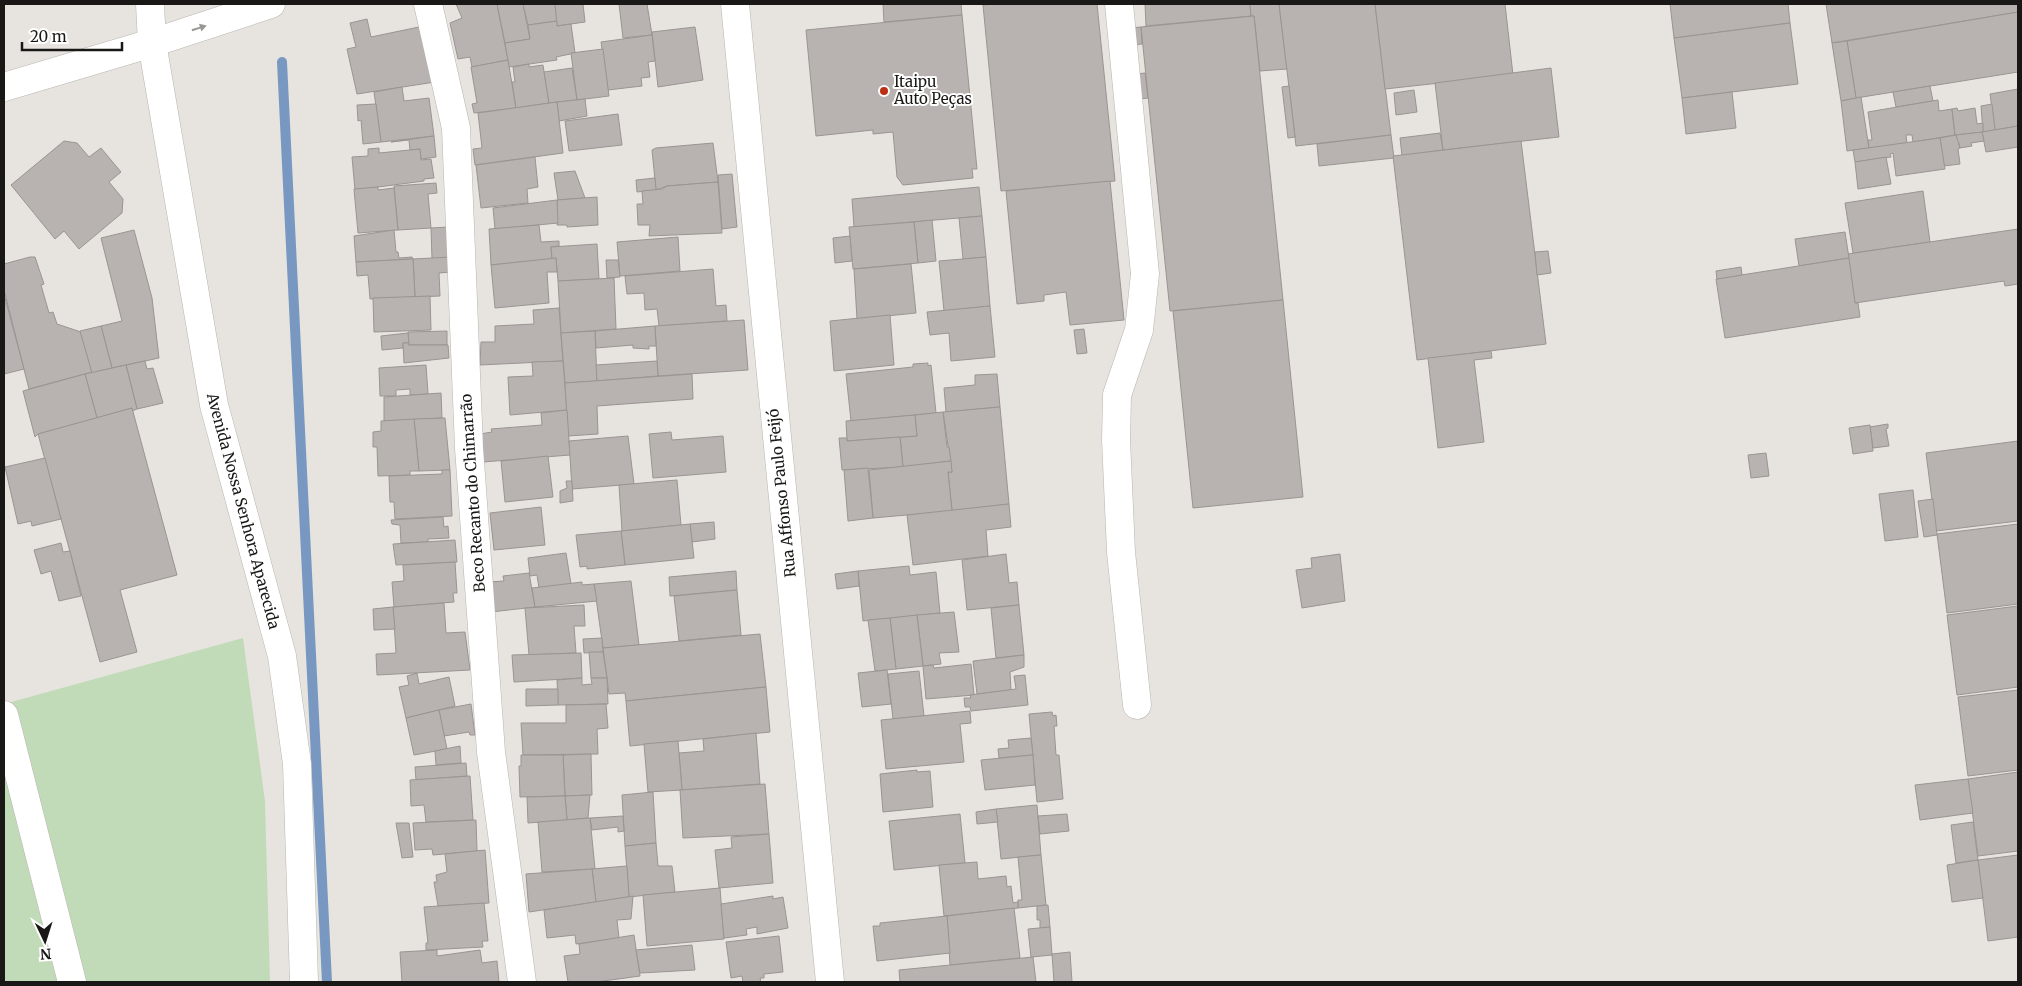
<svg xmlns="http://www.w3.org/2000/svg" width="2022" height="986" viewBox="0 0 2022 986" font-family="Merriweather,serif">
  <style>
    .green { fill: #c1dbb8 }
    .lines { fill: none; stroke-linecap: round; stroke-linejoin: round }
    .stream { stroke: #7998c1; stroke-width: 10 }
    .building { fill: #b8b2b0; stroke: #9a9492 }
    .minor-casing { stroke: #b7b5b0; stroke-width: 29 }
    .major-casing { stroke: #b7b5b0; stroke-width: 29 }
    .minor { stroke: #fff; stroke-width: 28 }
    .major { stroke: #fff; stroke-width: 28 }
    .oneway { fill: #989796 }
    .poi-dot { fill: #bb3013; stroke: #fff; stroke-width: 2 }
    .labels { text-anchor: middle; stroke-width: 4; stroke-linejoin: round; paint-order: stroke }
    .poi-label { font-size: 15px; fill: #191816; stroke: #fff; text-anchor: start }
    .street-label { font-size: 15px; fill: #191816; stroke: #fff }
  </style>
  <rect width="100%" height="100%" fill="#e7e4df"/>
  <polygon class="green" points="243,638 265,801 270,982 4,982 4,704"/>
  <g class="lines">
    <polyline class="stream" points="282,62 327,982"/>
  </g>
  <g class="building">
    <polygon points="456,4 497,4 508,60 472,67 470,57 458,59 450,23 462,18"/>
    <polygon points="497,4 523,4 530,39 505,43"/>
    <polygon points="523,4 555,4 557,21 528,25"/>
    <polygon points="555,4 583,4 585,22 557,26"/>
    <polygon points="619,4 647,4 652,35 623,38"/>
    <polygon points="883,4 961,4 962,15 884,22"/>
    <polygon points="995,4 1097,4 1115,181 1001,191 983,5"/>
    <polygon points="1145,4 1250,4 1251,16 1146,26"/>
    <polygon points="1250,4 1279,4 1287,69 1260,71 1254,16 1251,16"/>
    <polygon points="1279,4 1375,4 1391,135 1296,146"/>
    <polygon points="1375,4 1505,4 1513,75 1385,89"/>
    <polygon points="1670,4 1788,4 1790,23 1674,38"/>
    <polygon points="1826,4 2018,4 2018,12 1832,43"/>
    <polygon points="2018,12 2018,72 1856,98 1847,41"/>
    <polygon points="962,15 977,169 972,169 973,178 903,185 897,177 893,132 873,134 873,130 816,136 806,30"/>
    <polygon points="1254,16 1283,300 1170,311 1141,27"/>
    <polygon points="367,19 371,37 419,27 435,82 357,94 347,49 356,47 350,23"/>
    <polygon points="557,21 557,26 571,24 575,53 556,57 557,60 509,67 505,43 530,39 528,25"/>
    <polygon points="1790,23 1798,84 1682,98 1674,38"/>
    <polygon points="695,27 703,80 658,87 652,32"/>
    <polygon points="1141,27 1142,44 1131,45 1130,28"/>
    <polygon points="652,35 655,61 648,62 650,77 641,78 642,86 608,90 601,42"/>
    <polygon points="1847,41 1856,98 1841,101 1832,43"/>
    <polygon points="603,49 609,96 577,100 571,53"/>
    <polygon points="508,60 516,108 474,113 472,104 477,103 471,67"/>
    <polygon points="529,64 529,67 543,65 549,103 516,108 512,82 515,82 513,67"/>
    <polygon points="572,68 577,100 549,103 544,72"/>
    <polygon points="1551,68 1559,137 1443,150 1435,83"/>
    <polygon points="1145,73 1148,98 1139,99 1137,74"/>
    <polygon points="1289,86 1295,137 1288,138 1282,87"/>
    <polygon points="1930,86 1933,101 1896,107 1893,92"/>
    <polygon points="402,87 404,101 429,98 434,136 381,142 374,92"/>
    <polygon points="2018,89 2018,126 1995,130 1990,94"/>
    <polygon points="1414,90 1417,112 1396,115 1394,93"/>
    <polygon points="1732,92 1736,128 1686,134 1682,98"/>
    <polygon points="1861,97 1869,148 1847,151 1841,101"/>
    <polygon points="585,99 587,116 559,121 557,102"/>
    <polygon points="1938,100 1939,111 1952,109 1955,135 1913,142 1912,135 1906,135 1907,143 1869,148 1868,140 1872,140 1868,112"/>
    <polygon points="557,102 563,153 475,165 473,149 482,148 478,113"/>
    <polygon points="376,104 381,142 363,144 361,120 358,121 357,105"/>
    <polygon points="1992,104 1995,130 1983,132 1981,106"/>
    <polygon points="1957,108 1958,111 1975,108 1977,124 1983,123 1983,132 1955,135 1952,109"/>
    <polygon points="618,114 622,145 569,151 565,121"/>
    <polygon points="2018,126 2018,147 1986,152 1982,132"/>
    <polygon points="1982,132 1984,141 1971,143 1972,146 1960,148 1959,143 1957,144 1956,135"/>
    <polygon points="1440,133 1443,150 1402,156 1400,138"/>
    <polygon points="1391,135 1394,158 1319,166 1317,144"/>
    <polygon points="1956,135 1960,148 1958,149 1960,164 1944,166 1940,138"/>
    <polygon points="434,136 436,157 421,159 420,149 410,150 409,140 391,142"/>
    <polygon points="1940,138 1945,169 1896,176 1893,153 1890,154 1891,157 1855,162 1853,150"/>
    <polygon points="64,141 77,143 89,157 101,148 121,172 109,182 123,199 122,213 79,249 64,231 55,239 11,185"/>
    <polygon points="1521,141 1546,344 1417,360 1393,156"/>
    <polygon points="713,143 718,182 667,186 656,190 652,150 656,148"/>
    <polygon points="379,148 379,153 420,149 421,160 431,159 434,178 424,179 424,181 355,190 352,157 368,156 368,149"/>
    <polygon points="535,157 538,187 527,189 528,203 481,208 476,165"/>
    <polygon points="1886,157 1891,184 1858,189 1855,162"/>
    <polygon points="575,171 585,198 558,200 554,173"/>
    <polygon points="732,174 737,227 722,229 718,175"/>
    <polygon points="655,178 656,190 637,192 636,180"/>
    <polygon points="1110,181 1124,320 1070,325 1066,292 1044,295 1044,301 1017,304 1006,191"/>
    <polygon points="718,182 722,233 649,236 650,225 638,225 637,204 643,204 642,191 662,189 667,186"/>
    <polygon points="436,183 437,193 428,194 431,228 398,230 394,186"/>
    <polygon points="378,187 378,190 394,188 398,230 358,233 354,189"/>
    <polygon points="979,187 982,216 854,227 852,199"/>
    <polygon points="1923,191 1930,242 1853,253 1845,203"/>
    <polygon points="597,197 598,225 567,227 567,225 557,225 557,200"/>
    <polygon points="557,200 558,223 495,229 493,208"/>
    <polygon points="982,216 986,257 963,259 959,218"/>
    <polygon points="932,220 936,261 918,263 914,222"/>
    <polygon points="914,222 918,263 853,269 849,227"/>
    <polygon points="539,225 541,242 559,241 559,246 551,247 552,259 491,265 489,229"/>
    <polygon points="449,227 451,257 432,259 431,228"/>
    <polygon points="2018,229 2018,284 2005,286 2004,281 1855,303 1848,254"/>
    <polygon points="134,230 152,298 159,358 112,368 101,326 122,321 101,238"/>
    <polygon points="394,230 396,252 398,252 399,258 412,257 413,259 356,262 354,236"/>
    <polygon points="1845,232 1849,258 1799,266 1795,239"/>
    <polygon points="850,236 852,261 835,263 833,238"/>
    <polygon points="678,237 680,271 620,276 617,242"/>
    <polygon points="597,244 599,279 558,281 556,258 552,259 551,247"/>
    <polygon points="1548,251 1551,273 1537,275 1535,252"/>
    <polygon points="30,257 35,257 44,284 41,285 49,313 53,312 57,324 81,332 92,372 29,389 4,290 4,264"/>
    <polygon points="451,257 451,272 439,273 440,296 415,297 413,259"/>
    <polygon points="986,257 990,306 944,311 939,261"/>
    <polygon points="556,258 557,272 547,272 549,303 495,308 491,265"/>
    <polygon points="1849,258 1855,303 1858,303 1860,317 1725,338 1716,279"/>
    <polygon points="413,259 415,297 370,299 368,275 357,276 356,262"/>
    <polygon points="606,260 618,260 620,277 607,278"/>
    <polygon points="911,264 916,313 857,319 854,269"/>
    <polygon points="1741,267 1742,275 1717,279 1716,271"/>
    <polygon points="713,269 716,306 726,305 727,321 659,326 657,309 645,310 644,293 627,294 625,276"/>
    <polygon points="614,278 616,329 561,333 558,281"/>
    <polygon points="4,294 24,369 4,374"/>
    <polygon points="430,296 431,330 374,332 373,298"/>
    <polygon points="1283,300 1303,497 1193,508 1173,311"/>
    <polygon points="990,306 995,357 951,361 949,333 930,335 927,312"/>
    <polygon points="559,308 563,361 480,365 481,342 495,342 495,326 534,324 533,310"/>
    <polygon points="890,315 894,365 834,371 830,321"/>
    <polygon points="744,320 748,370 658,376 655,326"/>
    <polygon points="101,326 112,368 92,373 80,331"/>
    <polygon points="655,326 656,346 649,346 649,349 633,348 633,345 596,348 595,331"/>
    <polygon points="1084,329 1087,353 1077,354 1074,330"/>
    <polygon points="447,331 447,345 408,345 408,332"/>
    <polygon points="595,331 597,381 565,383 561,333"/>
    <polygon points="408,333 409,343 403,343 403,348 382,350 381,336"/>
    <polygon points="403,343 409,343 408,345 448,345 449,358 404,363"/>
    <polygon points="1491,351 1492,358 1474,360 1484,442 1438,448 1428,358"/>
    <polygon points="145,361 147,369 153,368 163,403 137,409 126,365"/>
    <polygon points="563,361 567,410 510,415 508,377 533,376 532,362"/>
    <polygon points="657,361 658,376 597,381 596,365"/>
    <polygon points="928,363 928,366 931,365 936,413 851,421 846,374 913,367 913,364"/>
    <polygon points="126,365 137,409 132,411 132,408 97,418 85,374"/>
    <polygon points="426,365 428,394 410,395 410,389 396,390 396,396 380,396 379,368"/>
    <polygon points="85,374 97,418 38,434 35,437 23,391"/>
    <polygon points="692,374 693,399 597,406 598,434 568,436 565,383"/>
    <polygon points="997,374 1000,407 946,412 944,388 975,385 975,375"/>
    <polygon points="441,393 442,418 384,421 384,397"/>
    <polygon points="1000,407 1009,504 952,511 948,472 952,472 943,412"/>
    <polygon points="132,408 177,575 120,590 137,652 100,662 38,434"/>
    <polygon points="567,410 570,455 483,462 480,434 492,432 491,429 542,425 541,413"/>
    <polygon points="943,412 947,447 949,447 951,461 903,467 900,437 917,436 915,415"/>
    <polygon points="915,415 917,436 847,441 846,421"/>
    <polygon points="445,418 450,470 419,471 414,419"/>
    <polygon points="414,419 419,471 410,471 410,475 378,476 377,447 373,447 373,432 381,431 381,421"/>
    <polygon points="1888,424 1888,428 1886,429 1889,446 1873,448 1870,427"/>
    <polygon points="1870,425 1873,451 1853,454 1849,428"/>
    <polygon points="671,432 672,440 723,436 726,472 653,478 649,434"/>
    <polygon points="628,436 634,484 572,489 569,441"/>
    <polygon points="900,437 903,467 842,470 839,438 847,438 847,441"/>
    <polygon points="2018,441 2018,521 1936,531 1926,453"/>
    <polygon points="1766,453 1769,476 1751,478 1748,455"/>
    <polygon points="548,456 553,497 505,502 501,461"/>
    <polygon points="45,458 61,519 32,526 31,521 18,524 5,467"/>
    <polygon points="951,461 952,472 948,472 952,511 873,518 869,470"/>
    <polygon points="868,468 873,518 848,521 844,470"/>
    <polygon points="442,470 450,470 452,516 395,519 394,502 390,502 389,476 442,474"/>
    <polygon points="677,480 681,525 622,531 619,485"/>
    <polygon points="566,481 572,481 573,501 560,503 560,491 567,488"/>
    <polygon points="1913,490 1918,537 1885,541 1879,494"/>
    <polygon points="1933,499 1937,535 1924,537 1918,501"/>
    <polygon points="1009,504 1011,527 986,530 988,556 913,565 907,515"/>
    <polygon points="541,507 545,545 494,550 490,513"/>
    <polygon points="443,517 444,527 448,526 449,538 428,539 428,542 401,543 400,525 392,524 391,520"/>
    <polygon points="714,522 715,539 692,542 690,524"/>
    <polygon points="690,524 694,558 625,565 621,531"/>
    <polygon points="2018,524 2018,604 1947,613 1937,534"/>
    <polygon points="621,531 625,565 587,569 587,566 580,567 576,535"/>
    <polygon points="455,540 457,562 396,565 393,544"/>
    <polygon points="61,543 63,552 70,551 81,596 59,601 51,571 41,574 34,550"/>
    <polygon points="566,553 571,584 539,588 537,575 530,576 528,558"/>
    <polygon points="1006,554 1009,583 1017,582 1019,605 967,610 962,560"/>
    <polygon points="1340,554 1345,601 1302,608 1296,570 1312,568 1311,558"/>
    <polygon points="455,562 457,593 453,593 454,602 394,607 392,582 404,581 403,565"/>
    <polygon points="909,566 910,575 936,572 940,613 863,621 858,571"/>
    <polygon points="736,571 737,590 670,596 669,577"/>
    <polygon points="858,571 859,586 837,589 835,574"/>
    <polygon points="529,573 535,607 491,612 488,582 504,581 503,576"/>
    <polygon points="631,581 639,645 603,648 594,584"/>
    <polygon points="582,582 582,585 594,584 597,601 535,607 532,588"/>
    <polygon points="737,590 741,635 679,641 674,596"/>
    <polygon points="444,603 446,633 465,632 470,670 377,675 376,654 396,653 393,607"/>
    <polygon points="584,605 585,626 574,626 576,653 529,655 525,608"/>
    <polygon points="1019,605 1024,655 996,658 991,608"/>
    <polygon points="2018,606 2018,687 1957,695 1947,615"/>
    <polygon points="393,607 395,629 374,630 373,609"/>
    <polygon points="954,612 959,652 939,653 941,664 923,666 917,615"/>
    <polygon points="917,615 923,666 896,669 890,618"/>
    <polygon points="890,618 896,669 875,671 868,620"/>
    <polygon points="760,634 766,687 626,701 625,693 609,694 603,648"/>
    <polygon points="602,638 603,652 584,653 583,639"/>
    <polygon points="589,652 603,652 607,678 591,678"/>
    <polygon points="581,653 582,678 514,682 512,655"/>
    <polygon points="1024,655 1024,667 1010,672 1011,690 977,694 973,661"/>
    <polygon points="971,664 974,695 926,699 923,666 933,665 934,668"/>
    <polygon points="887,670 891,704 862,707 858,673"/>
    <polygon points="919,671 924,716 893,719 888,674"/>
    <polygon points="417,673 419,684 449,677 455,706 406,718 399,687 409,685 407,676"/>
    <polygon points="1025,675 1028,705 971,711 970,707 965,707 964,698 971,698 970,695 1016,689 1014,676"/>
    <polygon points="582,678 582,685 592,684 591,678 607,678 608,704 558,705 557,680"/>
    <polygon points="766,687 770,732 630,746 626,701"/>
    <polygon points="526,689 558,689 558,705 526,706"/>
    <polygon points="2018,690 2018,770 1968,776 1958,697"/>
    <polygon points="471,704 475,735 470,735 469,732 444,736 439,710"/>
    <polygon points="606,704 608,728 597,729 598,754 523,755 521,723 566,723 566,705"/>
    <polygon points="439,710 447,749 414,755 406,718"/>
    <polygon points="970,711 971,723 960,724 964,762 886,769 881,720"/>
    <polygon points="1052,712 1053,716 1056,715 1057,726 1054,726 1056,755 1059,755 1063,799 1037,802 1029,714"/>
    <polygon points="756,733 760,784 682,790 679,753 704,751 703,739"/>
    <polygon points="1031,738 1033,755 999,758 998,749 1009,748 1008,740"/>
    <polygon points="678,741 682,790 648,792 644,744"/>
    <polygon points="460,746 461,763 436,765 435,751"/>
    <polygon points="591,754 592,795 565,796 563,755"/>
    <polygon points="521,755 563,755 565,796 520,797 519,766 521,766"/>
    <polygon points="1033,755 1035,785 985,790 981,760"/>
    <polygon points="466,763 467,776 416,780 415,767"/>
    <polygon points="917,770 917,772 930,771 933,807 883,812 880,774"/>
    <polygon points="2018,772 2018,851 1978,856 1968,779"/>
    <polygon points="470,776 473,820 426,822 424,805 411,806 410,780"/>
    <polygon points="1968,779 1973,813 1920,820 1915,785"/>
    <polygon points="765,784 769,834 683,838 680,790"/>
    <polygon points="653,792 656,843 625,846 622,795"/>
    <polygon points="590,795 588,818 567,820 565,796"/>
    <polygon points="565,796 567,820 528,823 527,797"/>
    <polygon points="1037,805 1041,855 1001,859 996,809"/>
    <polygon points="996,809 998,822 977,824 976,812"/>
    <polygon points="960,814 965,863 894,870 889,821"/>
    <polygon points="1067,814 1069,831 1040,834 1038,816"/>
    <polygon points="623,816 624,831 618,832 618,827 592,830 590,818"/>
    <polygon points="590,818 595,869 542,872 538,822"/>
    <polygon points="476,820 477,851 433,855 432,849 415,850 413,823"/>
    <polygon points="1973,822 1978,860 1956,863 1951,825"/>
    <polygon points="396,823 409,823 413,857 402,858"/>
    <polygon points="769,834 773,883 719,888 715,850 732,848 731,837"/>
    <polygon points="656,843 658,866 672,866 675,892 629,897 625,846"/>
    <polygon points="485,850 489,903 438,906 434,882 437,882 436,875 447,872 445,854"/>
    <polygon points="1041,855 1046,905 1018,908 1018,900 1022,900 1018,857"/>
    <polygon points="2018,855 2018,937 1988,941 1978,860"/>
    <polygon points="1978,860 1983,898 1952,902 1947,865"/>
    <polygon points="977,862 978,879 1006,876 1007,887 1011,886 1013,903 1018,902 1018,908 944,916 939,865"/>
    <polygon points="627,866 629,897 596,902 592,869"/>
    <polygon points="592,869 596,902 529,912 526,874"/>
    <polygon points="720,888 724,939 647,946 643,895"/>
    <polygon points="633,896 631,919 617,920 619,938 576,944 575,935 547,938 544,910"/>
    <polygon points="773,896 773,899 783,897 788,928 757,934 757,927 746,929 747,935 724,938 721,904"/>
    <polygon points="484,903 488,941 482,941 483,947 426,950 426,943 428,943 424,907"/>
    <polygon points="1048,905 1050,927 1040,928 1040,920 1037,920 1037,906"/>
    <polygon points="1014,908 1020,958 950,965 947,916"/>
    <polygon points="947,916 950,953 877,961 873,926 880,926 880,923"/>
    <polygon points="1050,927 1052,955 1031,957 1028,929"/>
    <polygon points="634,935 640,976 596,982 568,982 564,956 580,954 579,944"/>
    <polygon points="779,936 783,972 764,974 764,978 760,978 761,982 743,982 742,976 731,978 726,942"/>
    <polygon points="692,945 695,970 640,973 636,950"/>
    <polygon points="437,950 437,956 480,950 482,963 497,961 499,982 402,982 400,952"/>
    <polygon points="1070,952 1072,982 1054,982 1052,954"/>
    <polygon points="1033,957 1036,982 900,982 899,970"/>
  </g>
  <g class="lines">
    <g class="minor-casing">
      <g id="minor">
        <polyline points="428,4 456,128 469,448 491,752 522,982"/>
        <polyline points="735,4 830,982"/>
        <polyline points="1119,4 1145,274 1139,330 1117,395 1116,440 1121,552 1137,705"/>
        <polyline points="152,43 214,405 282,656 297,764 304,982"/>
        <polyline points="4,715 72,982"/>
      </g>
    </g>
    <g class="major-casing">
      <g id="major">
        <polyline points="150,4 152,43"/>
        <polyline points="4,87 152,43 271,4"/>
      </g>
    </g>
    <use href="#minor" class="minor"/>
    <use href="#major" class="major"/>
  </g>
  <defs><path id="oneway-solid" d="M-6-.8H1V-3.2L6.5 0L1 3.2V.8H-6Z" transform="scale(1.25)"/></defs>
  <use class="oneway" href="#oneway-solid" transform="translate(199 28) rotate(-18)"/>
  <circle class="poi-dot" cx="884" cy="91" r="5"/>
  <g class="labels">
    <g class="poi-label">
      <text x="894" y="87">Itaipu<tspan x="894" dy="17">Auto Peças</tspan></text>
    </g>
    <g class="street-label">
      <text transform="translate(473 493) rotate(-94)" y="5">Beco Recanto do Chimarrão</text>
      <text transform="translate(782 493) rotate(-96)" y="5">Rua Affonso Paulo Feijó</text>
      <text transform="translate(243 511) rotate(75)" y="5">Avenida Nossa Senhora Aparecida</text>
    </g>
  </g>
  <rect width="2022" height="986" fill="none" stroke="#191816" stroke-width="10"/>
  <g transform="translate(45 941) rotate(176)" stroke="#ffffff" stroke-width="4" paint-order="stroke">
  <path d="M0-4L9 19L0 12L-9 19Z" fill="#191816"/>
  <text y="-8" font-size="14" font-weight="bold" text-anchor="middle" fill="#191816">N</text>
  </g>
  <path d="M22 42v8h100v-8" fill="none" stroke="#191816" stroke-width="2.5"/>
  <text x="30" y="42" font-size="15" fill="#191816" stroke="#ffffff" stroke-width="4" paint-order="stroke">20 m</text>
</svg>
